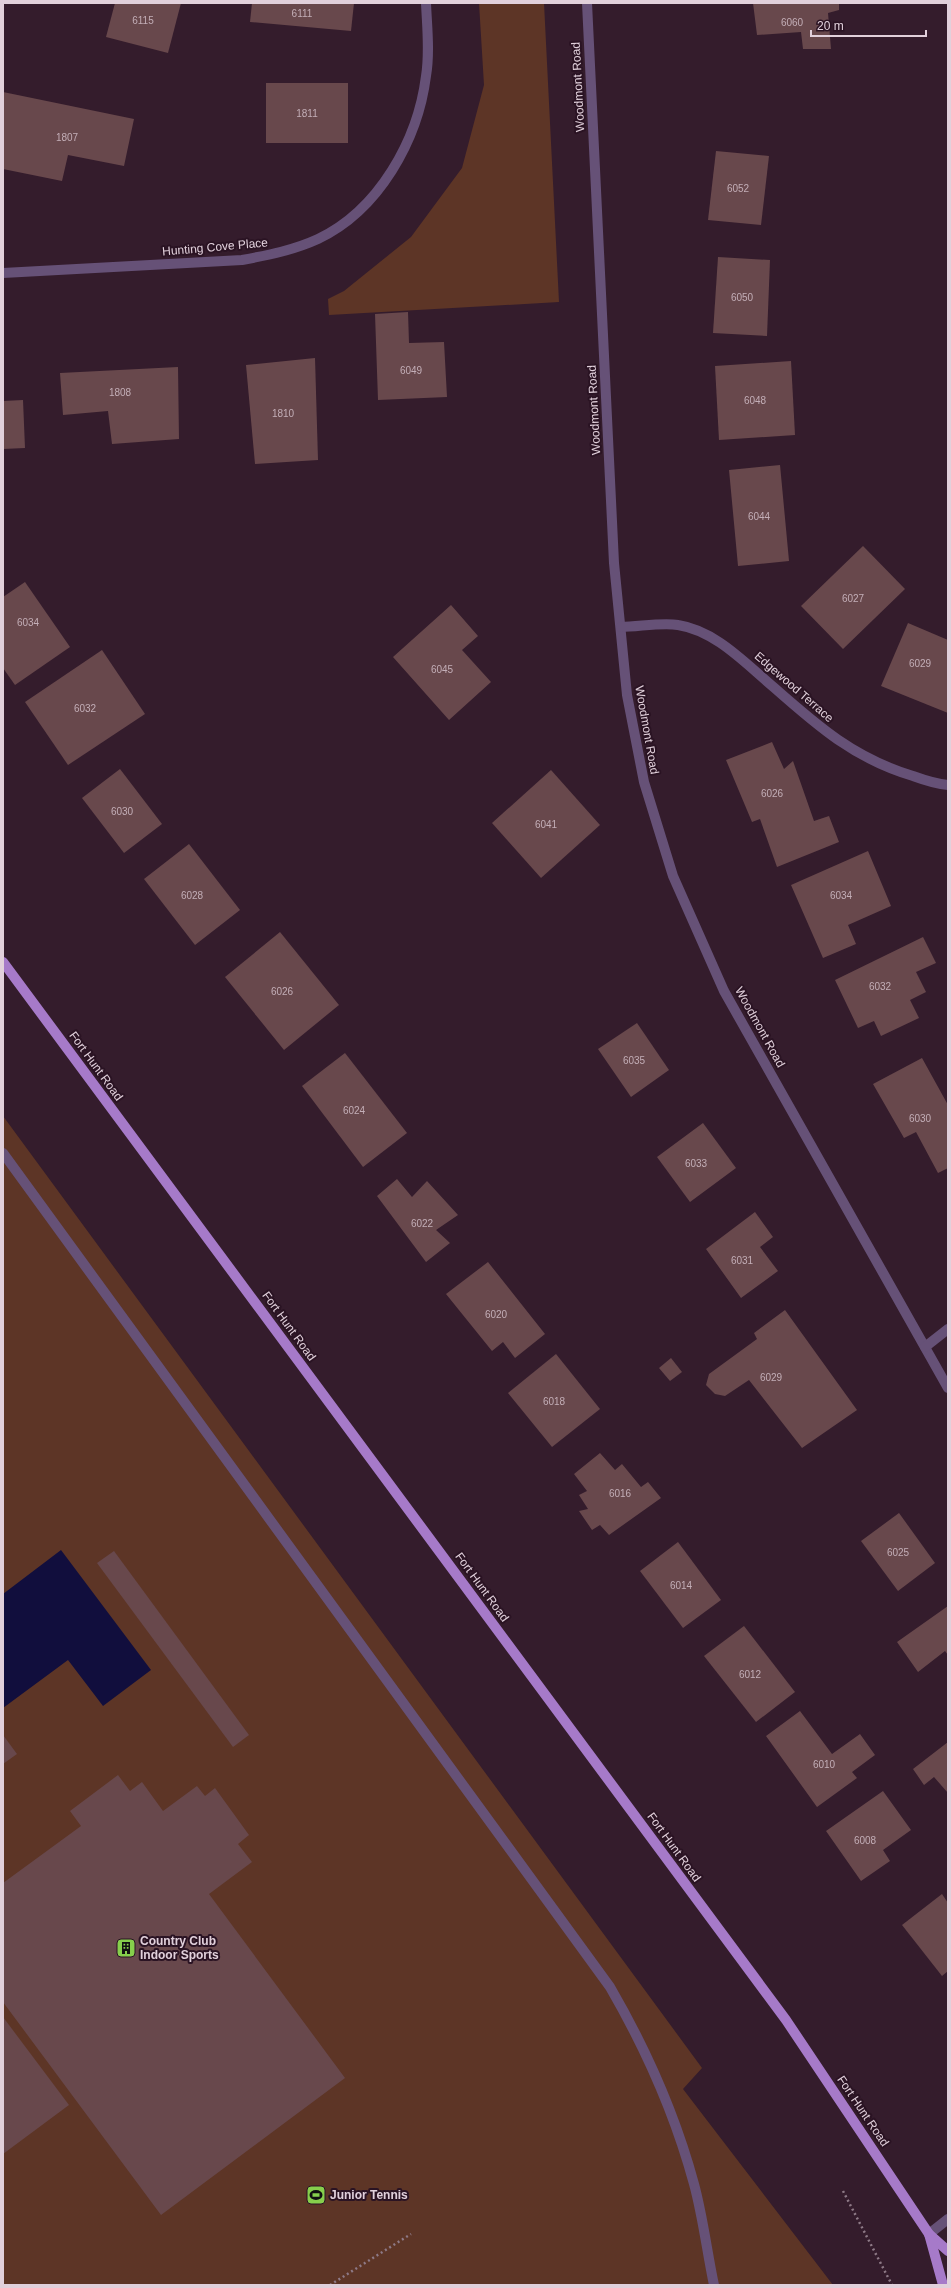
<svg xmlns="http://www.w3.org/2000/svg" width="951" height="2288" viewBox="0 0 951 2288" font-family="Arial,sans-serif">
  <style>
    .green { fill: #5d3526 }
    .water { fill: #110e3d }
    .building { fill: #68484c }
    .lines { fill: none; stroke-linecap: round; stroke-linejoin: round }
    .path { stroke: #8e7a87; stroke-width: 2.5; stroke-dasharray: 2 3; stroke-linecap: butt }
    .minor { stroke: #665177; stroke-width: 10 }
    .major { stroke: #a67ac9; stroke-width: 10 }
    .labels { text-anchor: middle; stroke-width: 4; stroke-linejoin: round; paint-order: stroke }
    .number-label { font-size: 10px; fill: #c3aeb7 }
    .street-label { font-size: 12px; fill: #e1d0db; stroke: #2a1323 }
    .poi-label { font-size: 12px; font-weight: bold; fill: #e1d0db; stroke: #2a1323; text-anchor: start }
  </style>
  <rect width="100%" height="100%" fill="#341c2c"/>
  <g class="green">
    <polygon points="479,3 544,3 559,302 329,315 328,299 344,291 411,237 462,168 484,85"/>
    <polygon points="3,1116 702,2068 683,2089 833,2285 3,2285"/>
  </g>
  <polygon class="water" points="61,1550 151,1670 103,1706 68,1660 3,1708 3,1594"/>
  <g class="building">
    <polygon points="115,3 181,3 168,53 106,37"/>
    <polygon points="252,3 354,3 351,31 250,22"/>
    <polygon points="753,3 839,3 839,10 828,13 831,49 803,49 801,32 757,35"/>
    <rect x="266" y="83" width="82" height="60"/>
    <polygon points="3,92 134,119 124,166 68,155 62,181 3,169"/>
    <polygon points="716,151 769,156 761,225 708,220"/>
    <polygon points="718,257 770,260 767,336 713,333"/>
    <polygon points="408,312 409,343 444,342 447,397 378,400 375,314"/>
    <polygon points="315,358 318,460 255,464 246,365"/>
    <polygon points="791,361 795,435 719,440 715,366"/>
    <polygon points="178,367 179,439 112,444 108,411 63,415 60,373"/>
    <polygon points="23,400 25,448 3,449 3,401"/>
    <polygon points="780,465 789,561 738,566 729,470"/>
    <polygon points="863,546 905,589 843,649 801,606"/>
    <polygon points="25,582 70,647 15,685 3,668 3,597"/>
    <polygon points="451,605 478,636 462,650 491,682 449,720 393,657"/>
    <polygon points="908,623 948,640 948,713 881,686"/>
    <polygon points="102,650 145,714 68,765 25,702"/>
    <polygon points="772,742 784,769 793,761 814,821 829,816 839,842 777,867 760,819 752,822 726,760"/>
    <polygon points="120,769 162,824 124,853 82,798"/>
    <polygon points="551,770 600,825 541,878 492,823"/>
    <polygon points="189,844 240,910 195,945 144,879"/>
    <polygon points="868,851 891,906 848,925 856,944 823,958 791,885"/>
    <polygon points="280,932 339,1005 284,1050 225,977"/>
    <polygon points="923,937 936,963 916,972 926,992 910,1000 919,1018 881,1036 874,1021 858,1028 835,980"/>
    <polygon points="637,1023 669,1070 631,1097 598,1049"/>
    <polygon points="345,1053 407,1133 363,1167 302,1086"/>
    <polygon points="922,1058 948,1105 948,1168 938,1173 916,1132 904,1138 873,1084"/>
    <polygon points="703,1123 736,1168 690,1202 657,1157"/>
    <polygon points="397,1179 412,1197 427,1181 458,1215 436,1230 450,1243 426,1262 377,1196"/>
    <polygon points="755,1212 773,1237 760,1247 778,1271 741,1298 706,1249"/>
    <polygon points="488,1262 545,1334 515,1358 503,1342 492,1351 446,1294"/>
    <polygon points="785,1310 857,1410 802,1448 749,1380 725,1396 715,1394 706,1385 709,1374 757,1339 754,1333"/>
    <polygon points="556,1354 600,1409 552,1447 508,1393"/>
    <polygon points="671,1358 682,1372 670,1381 659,1368"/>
    <polygon points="600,1453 615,1470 622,1464 641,1487 648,1482 661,1498 609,1535 600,1525 592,1530 579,1511 588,1509 579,1495 587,1491 574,1474"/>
    <polygon points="899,1513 935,1563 898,1591 861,1541"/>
    <polygon points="678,1542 721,1600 683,1628 640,1571"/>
    <polygon points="114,1551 249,1735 233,1747 97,1563"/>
    <polygon points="948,1606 948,1655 945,1651 918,1672 897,1642"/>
    <polygon points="744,1626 795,1692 756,1722 704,1656"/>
    <polygon points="800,1711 832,1754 860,1734 875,1755 852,1772 857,1778 817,1807 766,1736"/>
    <polygon points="3,1735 17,1754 3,1764"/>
    <polygon points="948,1742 948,1793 934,1777 924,1785 913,1769"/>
    <polygon points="118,1775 130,1791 142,1782 163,1811 197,1786 205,1796 215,1788 249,1835 238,1844 252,1862 209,1894 345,2078 161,2215 3,2002 3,1883 81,1826 70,1811"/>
    <polygon points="883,1791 911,1830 883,1850 890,1861 861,1881 826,1831"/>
    <polygon points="942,1894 948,1903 948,1971 942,1976 902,1925"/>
    <polygon points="3,2017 69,2105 3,2154"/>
  </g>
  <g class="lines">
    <g class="path">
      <polyline points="843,2191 892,2285"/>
      <polyline points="330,2285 411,2234"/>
    </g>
    <g class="minor">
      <polyline points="587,3 614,563 627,695 644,782 673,876 724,991 948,1388"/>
      <path d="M3 273 242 260C269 255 294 250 318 239 379 210 418 140 426 76 430 52 427 27 426 3"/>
      <path d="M621 627C638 627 662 622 678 625 711 630 738 656 762 677 811 720 849 757 913 776 924 780 936 784 948 785"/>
      <path d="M3 1153 610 1987C646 2049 675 2114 694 2184 703 2217 707 2252 714 2285"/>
      <polyline points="925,1347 948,1329"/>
      <polyline points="929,2234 948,2219"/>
    </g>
    <g class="major">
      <polyline points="3,962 786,2020 929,2234 948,2251"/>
      <polyline points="929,2234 943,2285"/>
    </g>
  </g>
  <defs>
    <g id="building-square" transform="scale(1)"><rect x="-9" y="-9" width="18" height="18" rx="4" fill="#86cf4c" stroke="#2a1323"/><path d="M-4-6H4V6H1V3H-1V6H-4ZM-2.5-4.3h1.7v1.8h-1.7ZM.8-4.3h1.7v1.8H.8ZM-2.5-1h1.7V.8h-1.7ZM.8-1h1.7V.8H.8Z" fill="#111"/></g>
    <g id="stadium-square" transform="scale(1)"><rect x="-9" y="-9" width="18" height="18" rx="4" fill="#86cf4c" stroke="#2a1323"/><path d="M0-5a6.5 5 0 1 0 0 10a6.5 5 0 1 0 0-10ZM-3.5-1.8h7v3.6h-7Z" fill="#111"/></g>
  </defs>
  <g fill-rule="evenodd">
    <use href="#building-square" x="126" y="1948"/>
    <use href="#stadium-square" x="316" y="2195"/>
  </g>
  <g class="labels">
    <g class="number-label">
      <text x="302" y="17">6111</text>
      <text x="143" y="24">6115</text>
      <text x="792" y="26">6060</text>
      <text x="307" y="117">1811</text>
      <text x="67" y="141">1807</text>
      <text x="738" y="192">6052</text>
      <text x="742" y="301">6050</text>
      <text x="411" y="374">6049</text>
      <text x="120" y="396">1808</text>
      <text x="755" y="404">6048</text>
      <text x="283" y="417">1810</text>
      <text x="759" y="520">6044</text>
      <text x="853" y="602">6027</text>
      <text x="28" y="626">6034</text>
      <text x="920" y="667">6029</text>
      <text x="442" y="673">6045</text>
      <text x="85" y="712">6032</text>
      <text x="772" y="797">6026</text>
      <text x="122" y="815">6030</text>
      <text x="546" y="828">6041</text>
      <text x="192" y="899">6028</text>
      <text x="841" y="899">6034</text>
      <text x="880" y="990">6032</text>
      <text x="282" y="995">6026</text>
      <text x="634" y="1064">6035</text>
      <text x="354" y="1114">6024</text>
      <text x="920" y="1122">6030</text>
      <text x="696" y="1167">6033</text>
      <text x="422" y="1227">6022</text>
      <text x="742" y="1264">6031</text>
      <text x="496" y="1318">6020</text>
      <text x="771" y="1381">6029</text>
      <text x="554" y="1405">6018</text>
      <text x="620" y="1497">6016</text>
      <text x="898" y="1556">6025</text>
      <text x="681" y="1589">6014</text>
      <text x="750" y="1678">6012</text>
      <text x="824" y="1768">6010</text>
      <text x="865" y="1844">6008</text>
    </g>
    <g class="street-label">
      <text transform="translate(578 87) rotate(-93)" y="4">Woodmont Road</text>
      <text transform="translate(215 247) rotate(-5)" y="4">Hunting Cove Place</text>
      <text transform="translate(594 410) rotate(-93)" y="4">Woodmont Road</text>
      <text transform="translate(794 687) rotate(41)" y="4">Edgewood Terrace</text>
      <text transform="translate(647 730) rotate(80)" y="4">Woodmont Road</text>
      <text transform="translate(760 1027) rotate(61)" y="4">Woodmont Road</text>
      <text transform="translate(96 1066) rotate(54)" y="4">Fort Hunt Road</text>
      <text transform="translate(289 1326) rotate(54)" y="4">Fort Hunt Road</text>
      <text transform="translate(482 1587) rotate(54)" y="4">Fort Hunt Road</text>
      <text transform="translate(674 1847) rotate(54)" y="4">Fort Hunt Road</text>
      <text transform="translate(863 2111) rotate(56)" y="4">Fort Hunt Road</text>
    </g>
    <g class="poi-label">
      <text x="140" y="1945">Country Club<tspan x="140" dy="14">Indoor Sports</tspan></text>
      <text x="330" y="2199">Junior Tennis</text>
    </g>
  </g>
  <rect width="951" height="2288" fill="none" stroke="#e1d0db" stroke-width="8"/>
  <path d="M811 30v6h115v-6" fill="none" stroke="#e1d0db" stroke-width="2"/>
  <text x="817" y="30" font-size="12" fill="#e1d0db" stroke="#2a1323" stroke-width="3" paint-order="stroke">20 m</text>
</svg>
